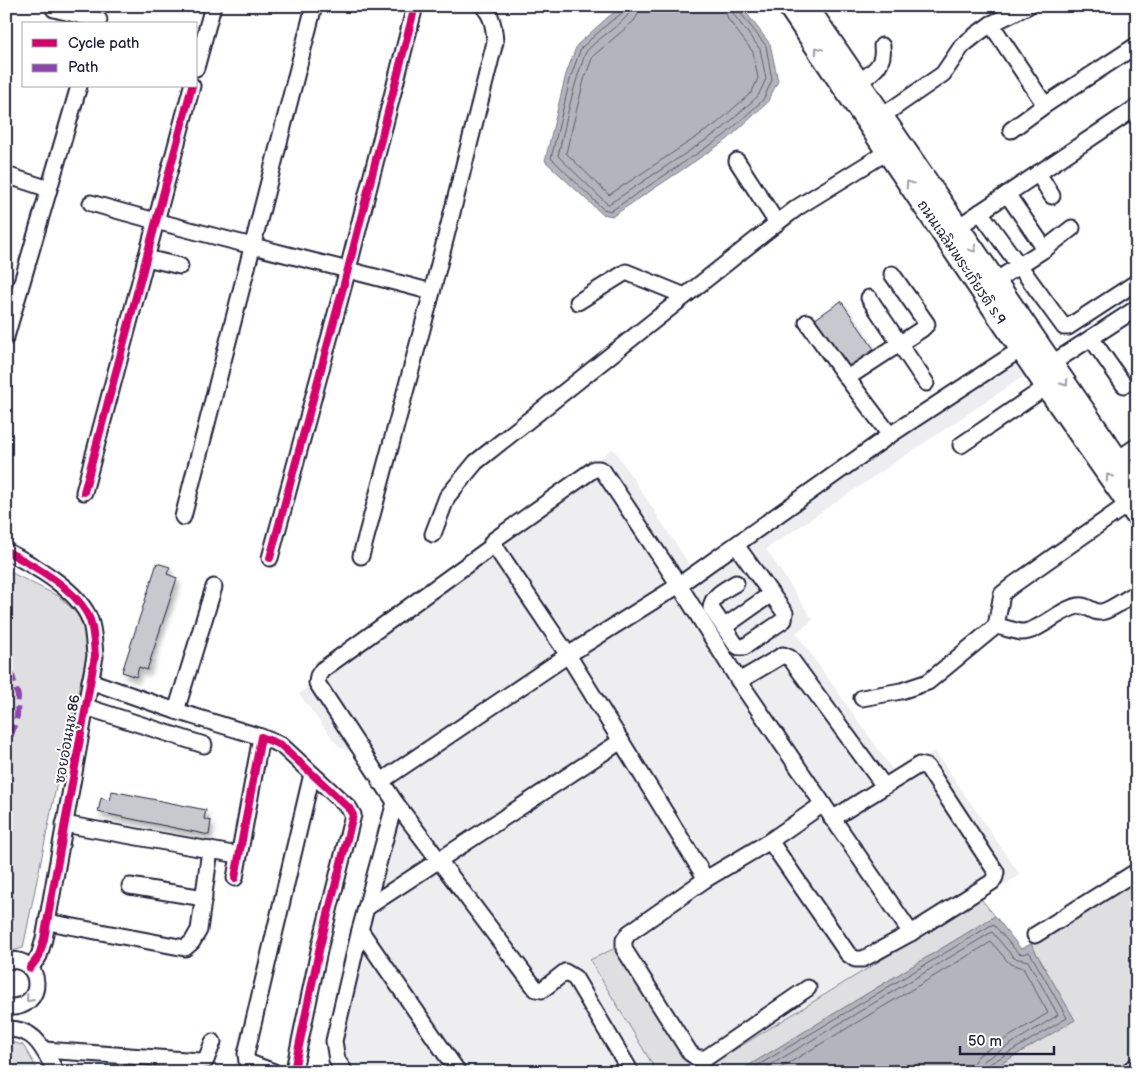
<svg xmlns="http://www.w3.org/2000/svg" width="1143" height="1078" viewBox="0 0 1143 1078" font-family="'Balsamiq Sans','Playpen Sans Thai',sans-serif">
  <style>
    .built { fill: #eeeef1 }
    .green { fill: #dfdfe2; stroke: #80808e }
    .water { fill: #b4b4bc; stroke: #7a7a88 }
    .lines { fill: none; stroke-linecap: round; stroke-linejoin: round }
    .shore { stroke: #5c5c6f; stroke-width: 1 }
    .building { fill: #c8c8cf; stroke: #22223b; filter: url(#shadow) }
    .minor-casing { stroke: #22223b; stroke-width: 19 }
    .major-casing { stroke: #22223b; stroke-width: 24 }
    .minor { stroke: #fff; stroke-width: 15 }
    .major { stroke: #fff; stroke-width: 20 }
    .quiet { stroke: #8e44ad; stroke-width: 6; stroke-dasharray: 12 6; stroke-linecap: butt }
    .cycleway-casing { stroke: #fff; stroke-width: 11 }
    .cycleway { stroke: #d6006c; stroke-width: 8 }
    .oneway { stroke: #9c9ca7 }
    .labels { text-anchor: middle; stroke-width: 4; stroke-linejoin: round; paint-order: stroke }
    .street-label { font-size: 14px; fill: #22223b; stroke: #fff }
  </style>
  <defs>
    <filter id="shadow"><feDropShadow dx="3" dy="5.5" stdDeviation="2.5" flood-color="#0004"/></filter>
  </defs>
  <rect width="100%" height="100%" fill="#fff"/>
  <filter id="ink" filterUnits="userSpaceOnUse"><feTurbulence type="fractalNoise" baseFrequency=".02" numOctaves="2"/><feDisplacementMap in="SourceGraphic" scale="10" xChannelSelector="R" yChannelSelector="G"/><feConvolveMatrix kernelMatrix="1 2 1 2 8 2 1 2 1" color-interpolation-filters="sRGB"/></filter>
  <g filter="url(#ink)">
    <polygon class="built" points="1005,353 1024,376 766,549 813,620 796,633 895,773 935,751 1020,875 700,1071 628,942 590,960 657,1072 335,1072 402,803 372,760 339,747 299,694 613,448 691,567"/>
    <g class="green">
      <polygon points="6,570 58,596 85,620 87,655 59,773 23,948 6,953"/>
      <polygon points="1137,881 1137,1072 987,1072 1074,1020 1031,944"/>
      <polygon points="981,899 995,916 738,1072 657,1072 590,960 628,942 700,1071"/>
      <polygon points="6,1041 23,1045 39,1072 6,1072"/>
    </g>
    <g class="water">
      <polygon points="623,6 741,6 770,44 778,81 767,103 728,139 613,216 602,214 545,161 566,74 577,45 608,17"/>
      <polygon points="995,916 1021,949 1031,944 1075,1020 987,1072 738,1072"/>
    </g>
    <g class="lines">
      <g class="shore">
        <polyline points="625,6 624,12 611,21 581,48 571,76 551,158 603,209 611,211 725,135 763,100 772,80 766,46 739,11 738,6"/>
        <path d="M632 6C631 21 596 38 586 52 584 55 583 62 581 66 571 95 565 126 558 156L606 203 609 204 721 130 758 96 766 79 760 49 734 15 732 6"/>
        <polyline points="639,6 638,14 634,21 593,56 584,80 566,153 609,195 716,124 752,92 758,78 753,52 728,19 724,6"/>
        <polyline points="747,1072 993,924 1018,953 1023,954 1028,952 1030,953 1067,1018 988,1065 986,1072"/>
        <polyline points="759,1072 992,932 1014,958 1028,961 1058,1015 985,1060 980,1066 979,1072"/>
        <polyline points="774,1072 991,942 1010,964 1023,968 1048,1013 979,1055 973,1063 972,1072"/>
      </g>
    </g>
    <g class="building">
      <polygon points="841,301 876,352 846,373 811,322"/>
      <polygon points="157,563 170,567 167,574 177,578 147,670 139,667 136,677 122,672"/>
      <polygon points="112,791 206,810 204,819 211,821 209,835 98,812 101,798 110,801"/>
    </g>
    <g class="lines">
      <g class="minor-casing">
        <g id="minor">
          <polyline points="54,9 99,20"/>
          <polyline points="991,24 1045,105"/>
          <polyline points="196,68 213,6"/>
          <path d="M859 82C873 72 885 65 882 46"/>
          <polyline points="882,116 943,74 962,46 977,34 991,24 1028,6"/>
          <polyline points="1011,130 1045,105 1137,45"/>
          <polyline points="737,161 777,223"/>
          <polyline points="1038,173 1052,196"/>
          <polyline points="6,175 49,189"/>
          <polyline points="1007,194 1045,249"/>
          <path d="M91 203C204 236 319 261 432 292"/>
          <polyline points="980,212 1064,327 1068,327 1137,282"/>
          <polyline points="967,221 1137,107"/>
          <polyline points="146,258 180,266"/>
          <polyline points="995,281 1045,249 1072,228"/>
          <polyline points="869,298 926,383"/>
          <polyline points="578,302 626,272 685,296"/>
          <polyline points="807,322 847,378"/>
          <polyline points="6,337 79,86"/>
          <polyline points="1091,338 1124,385"/>
          <polyline points="1051,364 1137,308"/>
          <polyline points="890,435 847,378 922,329 927,324 892,274"/>
          <polyline points="961,445 1046,387"/>
          <polyline points="1118,459 1137,446"/>
          <polyline points="84,492 192,86"/>
          <polyline points="183,517 314,6"/>
          <polyline points="433,534 447,497 476,462 777,223 798,207 887,152"/>
          <path d="M736 545 785 613 784 620 744 647H739L736 645 711 608C712 595 726 589 736 583"/>
          <path d="M6 551C33 565 79 590 90 620 94 631 94 645 95 656L44 939 39 956 30 968"/>
          <path d="M361 556 432 292 495 42C494 29 493 16 483 6"/>
          <polyline points="270,558 348,269 415,6"/>
          <path d="M996 626C1002 627 1018 632 1022 632 1039 632 1060 609 1078 606 1086 604 1092 612 1099 612 1107 613 1129 597 1137 593"/>
          <polyline points="724,627 771,594"/>
          <polyline points="90,681 176,711 261,737"/>
          <polyline points="739,681 783,655 790,658 884,786"/>
          <polyline points="862,698 901,691 928,682 996,626 1002,594 1013,585 1128,504"/>
          <polyline points="86,707 204,745"/>
          <polyline points="176,711 214,587"/>
          <polyline points="621,741 568,655 492,542 494,540 594,469 599,469 603,471 679,585 739,681 911,933"/>
          <polyline points="380,782 568,655 679,585 890,435 1021,349"/>
          <polyline points="395,802 536,989 542,990 565,972 575,978 631,1072"/>
          <polyline points="64,824 238,855"/>
          <polyline points="770,841 848,954 855,959 863,959 911,933 992,882 995,877 996,872 927,767 919,765 832,819"/>
          <polyline points="235,878 261,737 281,745 349,808 353,815 320,946 295,1065 292,1072"/>
          <polyline points="706,879 629,933 624,940 624,949 690,1053 697,1058 706,1058 808,988"/>
          <polyline points="130,886 204,898"/>
          <polyline points="366,908 621,741 706,879 770,841 823,804"/>
          <polyline points="48,922 185,948 192,942 199,930 210,850"/>
          <polyline points="360,930 458,1072"/>
          <polyline points="1035,935 1137,871"/>
          <path d="M6 961C44 954 48 1011 6 1007"/>
          <path d="M6 1029C36 1028 43 1049 56 1072"/>
          <polyline points="44,1050 200,1061 206,1060 213,1042"/>
          <polyline points="274,1072 247,1062 246,1054 312,774"/>
          <polyline points="345,1072 337,1060 334,1041 360,930 395,802 317,683 318,676 322,670 494,545"/>
          <polyline points="1127,1072 1137,1065"/>
        </g>
      </g>
      <g class="major-casing">
        <g id="major">
          <polyline points="788,6 1046,387 1137,517"/>
          <polyline points="807,6 1137,487"/>
        </g>
      </g>
      <use href="#minor" class="minor"/>
      <use href="#major" class="major"/>
      <polyline class="quiet" points="6,655 18,696 17,716 6,751"/>
      <g class="cycleway-casing">
        <g id="cycleway">
          <polyline points="84,492 192,86"/>
          <path d="M6 551C33 565 79 590 90 620 94 631 94 645 95 656L44 939 39 956 30 968"/>
          <polyline points="270,558 348,269 415,6"/>
          <polyline points="235,878 261,737 281,745 349,808 353,815 320,946 295,1065 292,1072"/>
        </g>
      </g>
      <use href="#cycleway" class="cycleway"/>
    </g>
    <defs><path id="oneway-chevron" d="M-2-3.5L2.5 0L-2 3.5" fill="none" stroke-width="1.6" stroke-linecap="round" stroke-linejoin="round" transform="scale(1.25)"/></defs>
    <g class="oneway">
      <use href="#oneway-chevron" transform="translate(818 50) rotate(-124)"/>
      <use href="#oneway-chevron" transform="translate(909 184) rotate(-124)"/>
      <use href="#oneway-chevron" transform="translate(973 249) rotate(56)"/>
      <use href="#oneway-chevron" transform="translate(1065 383) rotate(55)"/>
      <use href="#oneway-chevron" transform="translate(1109 477) rotate(-125)"/>
      <use href="#oneway-chevron" transform="translate(29 999) rotate(132)"/>
    </g>
  </g>
  <g class="labels">
    <g class="street-label">
      <text transform="translate(962 262) rotate(56)" y="5">ถนนเฉลิมพระเกียรติ ร.9</text>
      <text transform="translate(67 739) rotate(-80)" y="5">ซอยอ่อนนุช 86</text>
    </g>
  </g>
  <rect width="1143" height="1078" fill="none" stroke="#fff" stroke-width="25"/>
  <rect x="12" y="12" width="1118" height="1053" fill="none" stroke="#22223b" stroke-width="2" filter="url(#ink)"/>
  <rect x="22" y="22" width="175" height="65" fill="#ffffff" stroke="#a7a7b1"/>
  <rect x="32" y="39" width="25" height="8" fill="#d6006c" stroke="#a7a7b1"/>
  <text x="68" y="48" font-size="15" fill="#22223b">Cycle path</text>
  <rect x="32" y="64" width="25" height="8" fill="#8e44ad" stroke="#a7a7b1"/>
  <text x="68" y="72" font-size="15" fill="#22223b">Path</text>
  <path d="M960 1046v8h94v-8" fill="none" stroke="#22223b" stroke-width="2.5"/>
  <text x="968" y="1046" font-size="15" fill="#22223b" stroke="#ffffff" stroke-width="4" paint-order="stroke">50 m</text>
</svg>
